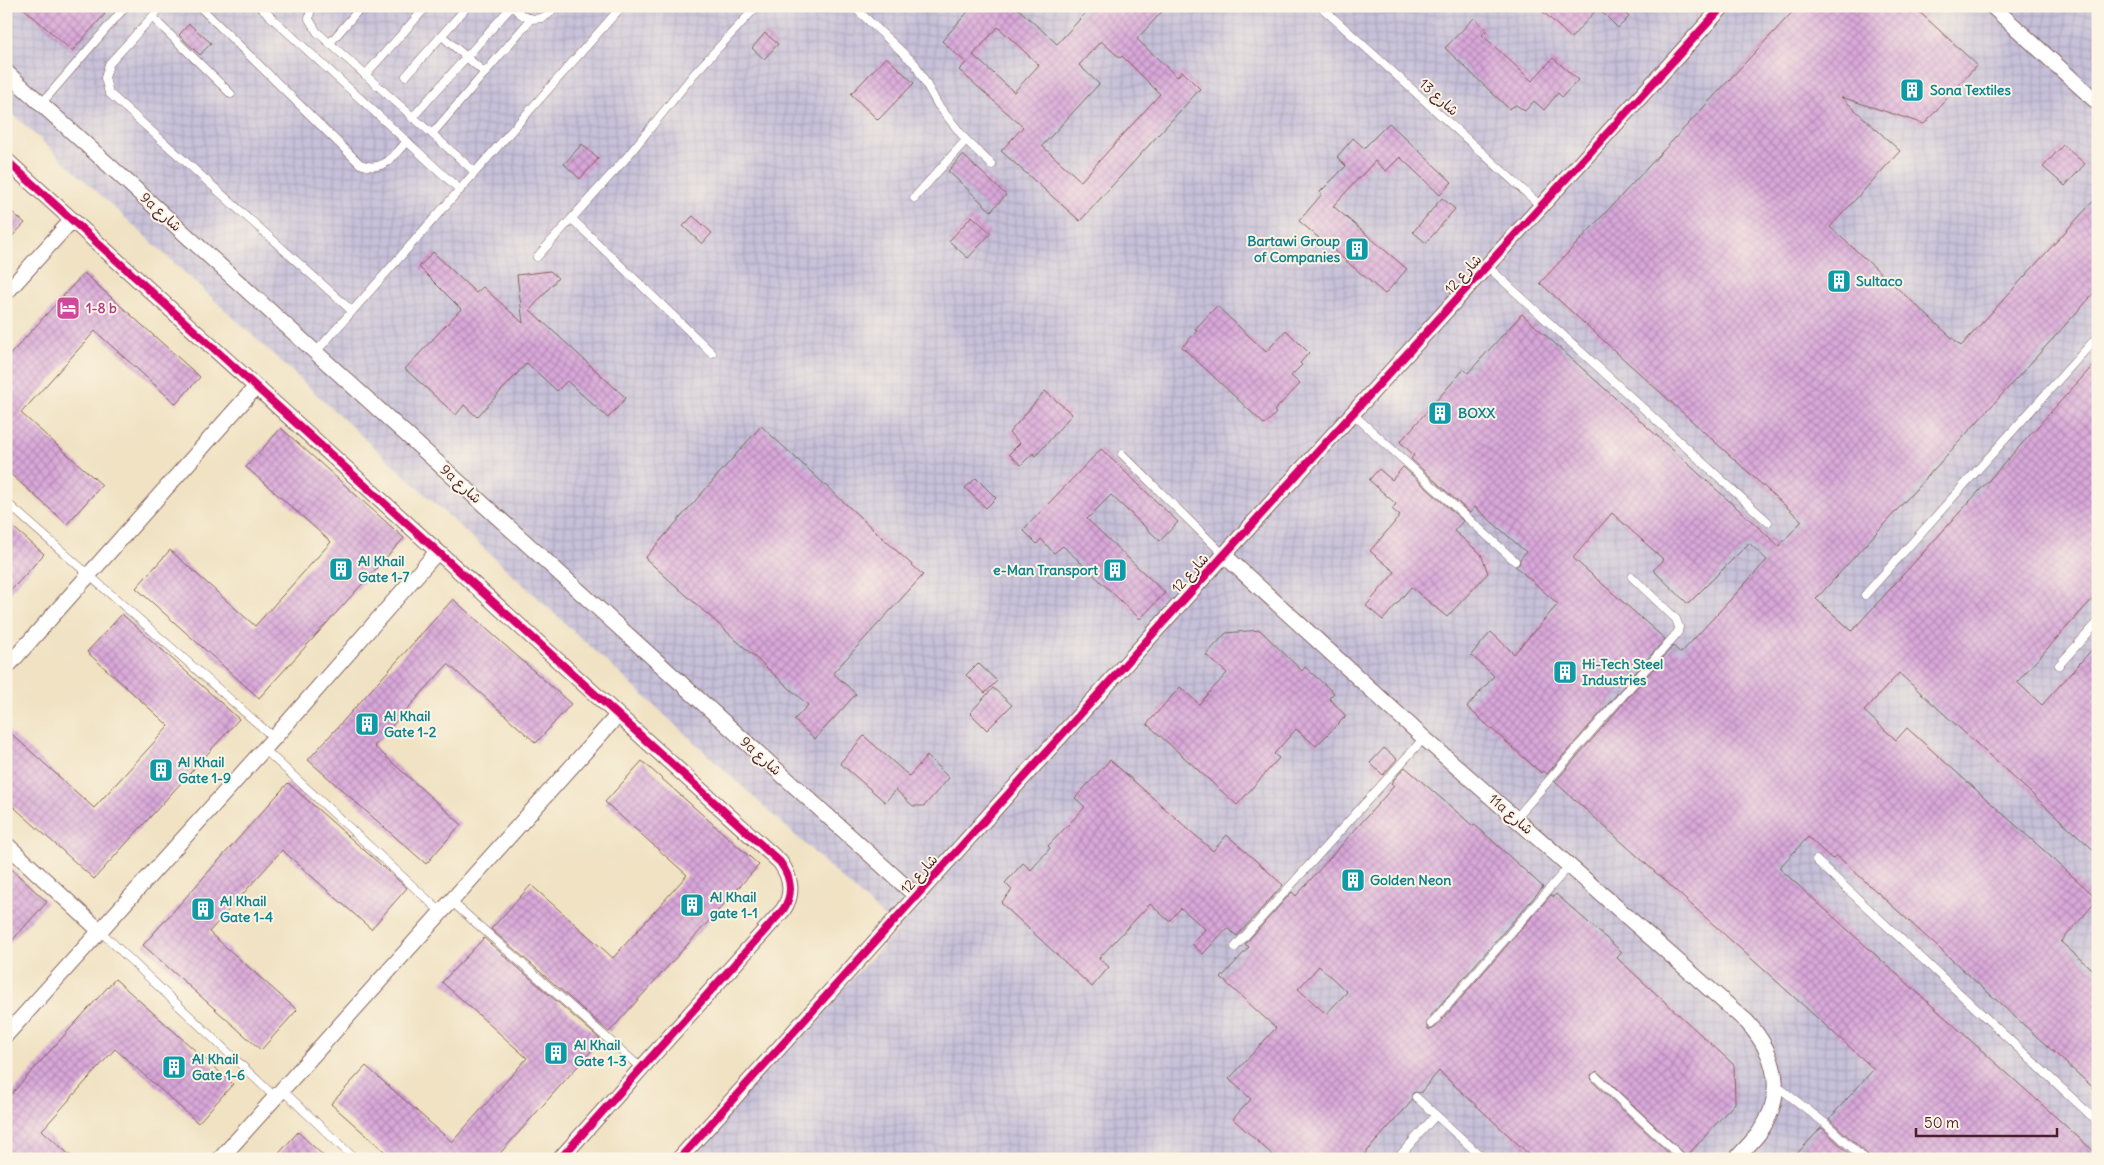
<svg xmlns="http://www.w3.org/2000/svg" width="2104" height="1165" viewBox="0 0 2104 1165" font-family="Delius,'Playpen Sans Arabic',sans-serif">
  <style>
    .industrial { fill: url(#industrial-grid) }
    .building { fill: url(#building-cross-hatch); fill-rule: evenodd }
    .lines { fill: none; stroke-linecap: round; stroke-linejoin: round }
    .service-casing { stroke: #846360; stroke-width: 9 }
    .minor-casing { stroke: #846360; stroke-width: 17 }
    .service { stroke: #fff; stroke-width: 8 }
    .minor { stroke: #fff; stroke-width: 15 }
    .cycleway-casing { stroke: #fcf5e5; stroke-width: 11 }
    .cycleway { stroke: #d6006c; stroke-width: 8 }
    .labels { text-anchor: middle; stroke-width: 4; stroke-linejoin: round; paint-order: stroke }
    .culture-label { font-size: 14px; font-weight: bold; fill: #0d838f; stroke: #fcf5e5; text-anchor: start }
    .street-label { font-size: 14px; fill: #4a1f2b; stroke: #fcf5e5 }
    .hotel-label { font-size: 14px; font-weight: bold; fill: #b23c85; stroke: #fcf5e5; text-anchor: start }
  </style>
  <defs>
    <pattern id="industrial-grid" width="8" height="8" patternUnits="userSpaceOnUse" patternTransform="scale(1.25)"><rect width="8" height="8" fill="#c6c0d9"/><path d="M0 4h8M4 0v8" fill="none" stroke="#aca5ba"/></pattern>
    <pattern id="building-cross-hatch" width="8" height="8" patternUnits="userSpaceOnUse" patternTransform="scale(1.25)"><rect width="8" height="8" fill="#d9a8da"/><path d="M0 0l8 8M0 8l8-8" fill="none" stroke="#b288b1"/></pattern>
  </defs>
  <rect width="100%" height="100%" fill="#fcf5e5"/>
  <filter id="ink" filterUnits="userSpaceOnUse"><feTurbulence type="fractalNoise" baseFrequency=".02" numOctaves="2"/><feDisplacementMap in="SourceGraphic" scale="10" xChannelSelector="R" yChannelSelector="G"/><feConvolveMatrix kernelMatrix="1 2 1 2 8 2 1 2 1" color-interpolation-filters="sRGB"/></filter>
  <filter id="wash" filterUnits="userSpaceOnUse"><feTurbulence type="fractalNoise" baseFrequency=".0096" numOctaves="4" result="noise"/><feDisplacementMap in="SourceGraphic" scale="20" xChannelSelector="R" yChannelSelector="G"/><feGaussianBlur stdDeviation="1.12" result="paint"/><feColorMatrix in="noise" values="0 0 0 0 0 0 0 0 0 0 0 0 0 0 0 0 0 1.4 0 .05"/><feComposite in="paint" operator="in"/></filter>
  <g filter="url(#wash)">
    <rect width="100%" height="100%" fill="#f0e2c3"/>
    <polygon class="industrial" points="6,6 2098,6 2098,1159 681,1159 898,930 6,108"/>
    <g id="blocks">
      <g class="building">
        <polygon points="21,6 96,6 105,14 72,51"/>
        <path d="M973 6H1015L1057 44 1092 6H1167L1137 39 1177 77 1182 71 1200 89 1080 221 1001 151 1023 127 959 70 966 63 942 41ZM998 27 1039 65 1014 92 973 55ZM1101 41 1120 58 1122 56 1160 94 1081 181 1042 146 1099 84 1079 65Z"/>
        <polygon points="1537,6 1617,6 1629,17 1618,28 1598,8 1571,38"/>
        <polygon points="1798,6 1913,6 1977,65 1924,124 1841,97 1900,151 1830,227 1961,346 2098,196 2098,289 1816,599 1852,631 2098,360 2098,593 2017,682 2042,705 2098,643 2098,854 1899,673 1864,711 1896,740 1907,728 2098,899 2061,942 2098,975 2098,1092 1836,855 1832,859 1808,837 1779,868 2098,1155 2098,1159 1869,1159 1868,1155 1829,1119 1874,1069 1555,782 1673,646 1681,653 1767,560 1749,543 1688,604 1653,570 1664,560 1612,513 1573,558 1665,639 1547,774 1543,771 1541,773 1467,707 1494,676 1471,655 1491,632 1514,654 1558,604 1515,566 1519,564 1520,559 1526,552 1475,507 1470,513 1411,459 1414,455 1400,442 1464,369 1468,373 1522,314 1779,546 1802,521 1540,283"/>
        <polygon points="1474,18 1487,30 1482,35 1532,81 1553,58 1578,80 1562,97 1558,93 1544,110 1534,101 1525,111 1516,105 1509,109 1445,48"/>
        <polygon points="189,24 211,43 200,55 179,35"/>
        <polygon points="765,33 778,44 764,59 752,48"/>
        <polygon points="886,57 914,83 878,120 851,94"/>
        <polygon points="1389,123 1452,182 1440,195 1400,157 1386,171 1375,161 1333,206 1407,269 1385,294 1299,221 1322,194 1320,192 1346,166 1337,157 1353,138 1364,148"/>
        <polygon points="582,144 598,159 580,179 564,164"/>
        <polygon points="2063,145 2085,164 2065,186 2043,167"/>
        <polygon points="963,155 1006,195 991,211 948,171"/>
        <polygon points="1442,198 1455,209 1426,243 1413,232"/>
        <polygon points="6,207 25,223 6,243"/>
        <polygon points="693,216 712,233 702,244 683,226"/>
        <polygon points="972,216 991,233 968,258 949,241"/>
        <polygon points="433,252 476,293 483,287 523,323 517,275 550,271 558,278 530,310 626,398 608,418 567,381 557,391 527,363 477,417 464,405 456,415 405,369 461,309 419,267"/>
        <polygon points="84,273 200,377 176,404 95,331 21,413 102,485 67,524 6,470 6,359"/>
        <polygon points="1217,306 1266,352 1286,330 1309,353 1300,363 1302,365 1291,376 1300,384 1274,411 1276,413 1265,425 1182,347 1197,331 1195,329"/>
        <polygon points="1045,391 1072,414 1036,456 1033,453 1021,465 1009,454 1020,443 1009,433"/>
        <polygon points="761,426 923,575 833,673 856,694 815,739 794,720 808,705 645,558"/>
        <polygon points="281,428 404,538 259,698 136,588 170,550 255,626 331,542 246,467"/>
        <polygon points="1101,449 1178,522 1160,541 1111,495 1087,519 1165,593 1140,619 1063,546 1054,553 1041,539 1037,544 1023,530"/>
        <polygon points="1403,467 1463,521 1454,531 1481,554 1488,573 1447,617 1411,587 1383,620 1366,606 1395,572 1370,551 1400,516 1392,509 1396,504 1369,480 1379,469 1392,480"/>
        <polygon points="976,478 996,498 986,508 965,488"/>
        <polygon points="6,521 44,554 6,596"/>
        <polygon points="453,599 571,704 536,743 448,664 374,746 461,824 426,864 308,760"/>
        <polygon points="122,614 239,719 94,879 6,800 6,729 94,808 169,726 87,652"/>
        <polygon points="1260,630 1302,671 1305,667 1334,693 1329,698 1346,716 1316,746 1296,729 1274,754 1279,758 1237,805 1147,724 1180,687 1199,704 1227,673 1206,655 1226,633"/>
        <polygon points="978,663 997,681 985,693 966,675"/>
        <polygon points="993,688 1012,705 987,730 970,713"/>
        <polygon points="864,736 909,776 927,756 949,778 924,806 913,806 896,790 885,802 840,763"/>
        <polygon points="1384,748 1397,759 1383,775 1370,763"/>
        <polygon points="1110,760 1213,851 1227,835 1283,885 1237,936 1227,928 1203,954 1192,944 1205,929 1181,908 1169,921 1150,904 1099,958 1109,967 1092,987 1001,903 1012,890 1005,883 1023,863 1031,870 1050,848 1048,846 1085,807 1075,798"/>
        <polygon points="642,761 759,865 609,1032 491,929 531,885 613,958 687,875 605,802"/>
        <path d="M1405 767 1473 826 1474 824 1543 887 1427 1020V1028L1430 1030 1435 1028 1551 895 1554 897 1556 894 1622 952 1617 958 1734 1065 1735 1103 1687 1156 1597 1071 1591 1075 1592 1081 1675 1159H1534L1439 1071 1420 1093 1415 1092 1412 1094V1101L1360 1159H1277L1233 1119 1251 1099 1229 1079 1276 1028 1221 978 1249 947 1245 944 1292 892 1296 896 1394 786 1391 783ZM1319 966 1347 992 1326 1014 1298 989Z"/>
        <polygon points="288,783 407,888 371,929 282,850 209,932 297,1010 261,1050 143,945"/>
        <polygon points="6,864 47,902 6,947"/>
        <polygon points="484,938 601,1040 495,1159 393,1159 331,1104 366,1066 452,1142 527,1058 442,982"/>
        <polygon points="115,979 233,1084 198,1123 115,1049 42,1130 74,1159 6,1159 6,1100"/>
        <polygon points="1821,1128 1822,1128 1855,1159 1792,1159"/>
        <polygon points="298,1132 327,1159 274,1159"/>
      </g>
    </g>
  </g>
  <g filter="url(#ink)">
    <use href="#blocks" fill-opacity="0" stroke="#846360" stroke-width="1"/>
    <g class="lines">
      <g class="service-casing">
        <g id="service">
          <polyline points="162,6 109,64 105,78 109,93 352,311"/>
          <path d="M199 6 360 164C383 173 393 157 407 141"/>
          <polyline points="259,6 460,190"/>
          <polyline points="311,6 309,19 317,32 475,172"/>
          <path d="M513 6C524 22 545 24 555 6"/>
          <polyline points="853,6 915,64 938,105 966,140 992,165"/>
          <polyline points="1320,6 1542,207"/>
          <polyline points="152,17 231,94"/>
          <polyline points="442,36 485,73"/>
          <polyline points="330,43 362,6"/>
          <polyline points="365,75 427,6"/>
          <polyline points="406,76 465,9"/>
          <polyline points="42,103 126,6"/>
          <polyline points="412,118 512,6"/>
          <polyline points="432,134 531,19"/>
          <polyline points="914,198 966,140"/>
          <polyline points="572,219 712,353"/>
          <polyline points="537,257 627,157 694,74 757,6"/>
          <polyline points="1487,266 1768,522"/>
          <polyline points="316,352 622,6"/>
          <polyline points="1353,414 1515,561"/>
          <polyline points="1122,454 1224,555"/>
          <polyline points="6,502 274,738"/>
          <polyline points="1865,595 2098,336"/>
          <polyline points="2059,665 2098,622"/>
          <polyline points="264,749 442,913"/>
          <polyline points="1516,818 1678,632 1679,627 1676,619 1632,577"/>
          <polyline points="1816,860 2098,1122"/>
          <polyline points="452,902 641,1068"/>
          <polyline points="100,931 275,1097"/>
          <polyline points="1235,947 1424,738"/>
          <polyline points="1431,1024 1570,865"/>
          <polyline points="1596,1077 1683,1159"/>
          <polyline points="1777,1086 1826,1124 1864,1159"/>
          <polyline points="281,1089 355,1159"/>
          <polyline points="1416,1097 1484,1159"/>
          <polyline points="1397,1159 1436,1115"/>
        </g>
      </g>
      <g class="minor-casing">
        <g id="minor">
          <polyline points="1992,6 2098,103"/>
          <polyline points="6,72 916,896"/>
          <path d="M6 160 780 862C791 877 794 894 783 910L560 1159"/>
          <polyline points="6,293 72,220"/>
          <path d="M1224 555 1424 738 1747 1022C1776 1054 1787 1095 1759 1133 1752 1142 1744 1150 1736 1159"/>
          <polyline points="6,668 255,388"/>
          <polyline points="6,844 100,931"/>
          <polyline points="6,1035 274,738 437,552"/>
          <polyline points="220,1159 617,716"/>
          <polyline points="679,1159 1224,555 1723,6"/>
        </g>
      </g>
      <use href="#service" class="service"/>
      <use href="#minor" class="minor"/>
      <g class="cycleway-casing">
        <g id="cycleway">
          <path d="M6 160 780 862C791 877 794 894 783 910L560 1159"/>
          <polyline points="679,1159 1224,555 1723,6"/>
        </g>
      </g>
      <use href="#cycleway" class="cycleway"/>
    </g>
  </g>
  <defs>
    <g id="building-square" transform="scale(1.25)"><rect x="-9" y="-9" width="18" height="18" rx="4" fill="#0f9aa8" stroke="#fcf5e5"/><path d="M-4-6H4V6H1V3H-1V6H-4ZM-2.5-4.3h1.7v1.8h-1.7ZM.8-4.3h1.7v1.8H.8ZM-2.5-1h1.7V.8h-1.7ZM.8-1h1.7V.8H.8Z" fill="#fff"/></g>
    <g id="hotel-square" transform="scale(1.25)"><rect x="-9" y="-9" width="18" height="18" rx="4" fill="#d1479c" stroke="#fcf5e5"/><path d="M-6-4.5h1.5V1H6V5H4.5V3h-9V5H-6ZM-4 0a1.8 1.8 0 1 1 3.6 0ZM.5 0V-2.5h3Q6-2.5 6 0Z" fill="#fff"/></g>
  </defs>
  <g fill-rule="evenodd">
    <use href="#building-square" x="1912" y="90"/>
    <use href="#building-square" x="1357" y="249"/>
    <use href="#building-square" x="1839" y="281"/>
    <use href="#hotel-square" x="68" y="308"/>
    <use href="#building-square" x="1440" y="413"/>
    <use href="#building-square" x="341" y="569"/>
    <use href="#building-square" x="1115" y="570"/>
    <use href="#building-square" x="1565" y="672"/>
    <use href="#building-square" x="367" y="724"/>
    <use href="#building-square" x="161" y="770"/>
    <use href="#building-square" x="1353" y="880"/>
    <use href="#building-square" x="692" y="905"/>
    <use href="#building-square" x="203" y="909"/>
    <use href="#building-square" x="556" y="1053"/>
    <use href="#building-square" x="174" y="1067"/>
  </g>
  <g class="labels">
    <g class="culture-label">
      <text x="1930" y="95">Sona Textiles</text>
      <text x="1340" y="246" text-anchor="end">Bartawi Group<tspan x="1340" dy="16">of Companies</tspan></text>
      <text x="1856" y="286">Sultaco</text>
      <text x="1458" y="418">BOXX</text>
      <text x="358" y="566">Al Khail<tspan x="358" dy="16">Gate 1-7</tspan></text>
      <text x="1098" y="575" text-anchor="end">e-Man Transport</text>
      <text x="1582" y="669">Hi-Tech Steel<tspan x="1582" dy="16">Industries</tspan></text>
      <text x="384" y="721">Al Khail<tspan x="384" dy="16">Gate 1-2</tspan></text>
      <text x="178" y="767">Al Khail<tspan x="178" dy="16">Gate 1-9</tspan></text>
      <text x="1370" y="885">Golden Neon</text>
      <text x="710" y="902">Al Khail<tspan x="710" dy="16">gate 1-1</tspan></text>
      <text x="220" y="906">Al Khail<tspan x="220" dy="16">Gate 1-4</tspan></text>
      <text x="574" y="1050">Al Khail<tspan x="574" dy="16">Gate 1-3</tspan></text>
      <text x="192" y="1064">Al Khail<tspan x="192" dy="16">Gate 1-6</tspan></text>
    </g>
    <g class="street-label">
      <text transform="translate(1439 97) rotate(42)" y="5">شارع 13</text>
      <text transform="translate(161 212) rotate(42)" y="5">9a شارع</text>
      <text transform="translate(1463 274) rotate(-48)" y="5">شارع 12</text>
      <text transform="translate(461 484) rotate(42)" y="5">9a شارع</text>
      <text transform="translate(1190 573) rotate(-48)" y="5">شارع 12</text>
      <text transform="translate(761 756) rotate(42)" y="5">9a شارع</text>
      <text transform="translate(1511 814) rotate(41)" y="5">11a شارع</text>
      <text transform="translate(919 874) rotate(-48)" y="5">شارع 12</text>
    </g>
    <g class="hotel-label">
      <text x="86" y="313">1-8 b</text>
    </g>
  </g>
  <rect width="2104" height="1165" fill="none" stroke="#fcf5e5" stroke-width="25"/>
  <path d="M1916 1128v8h141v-8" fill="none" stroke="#4a1f2b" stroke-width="2.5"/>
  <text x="1924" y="1128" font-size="15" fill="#4a1f2b" stroke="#fcf5e5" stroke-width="4" paint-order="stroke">50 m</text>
</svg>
